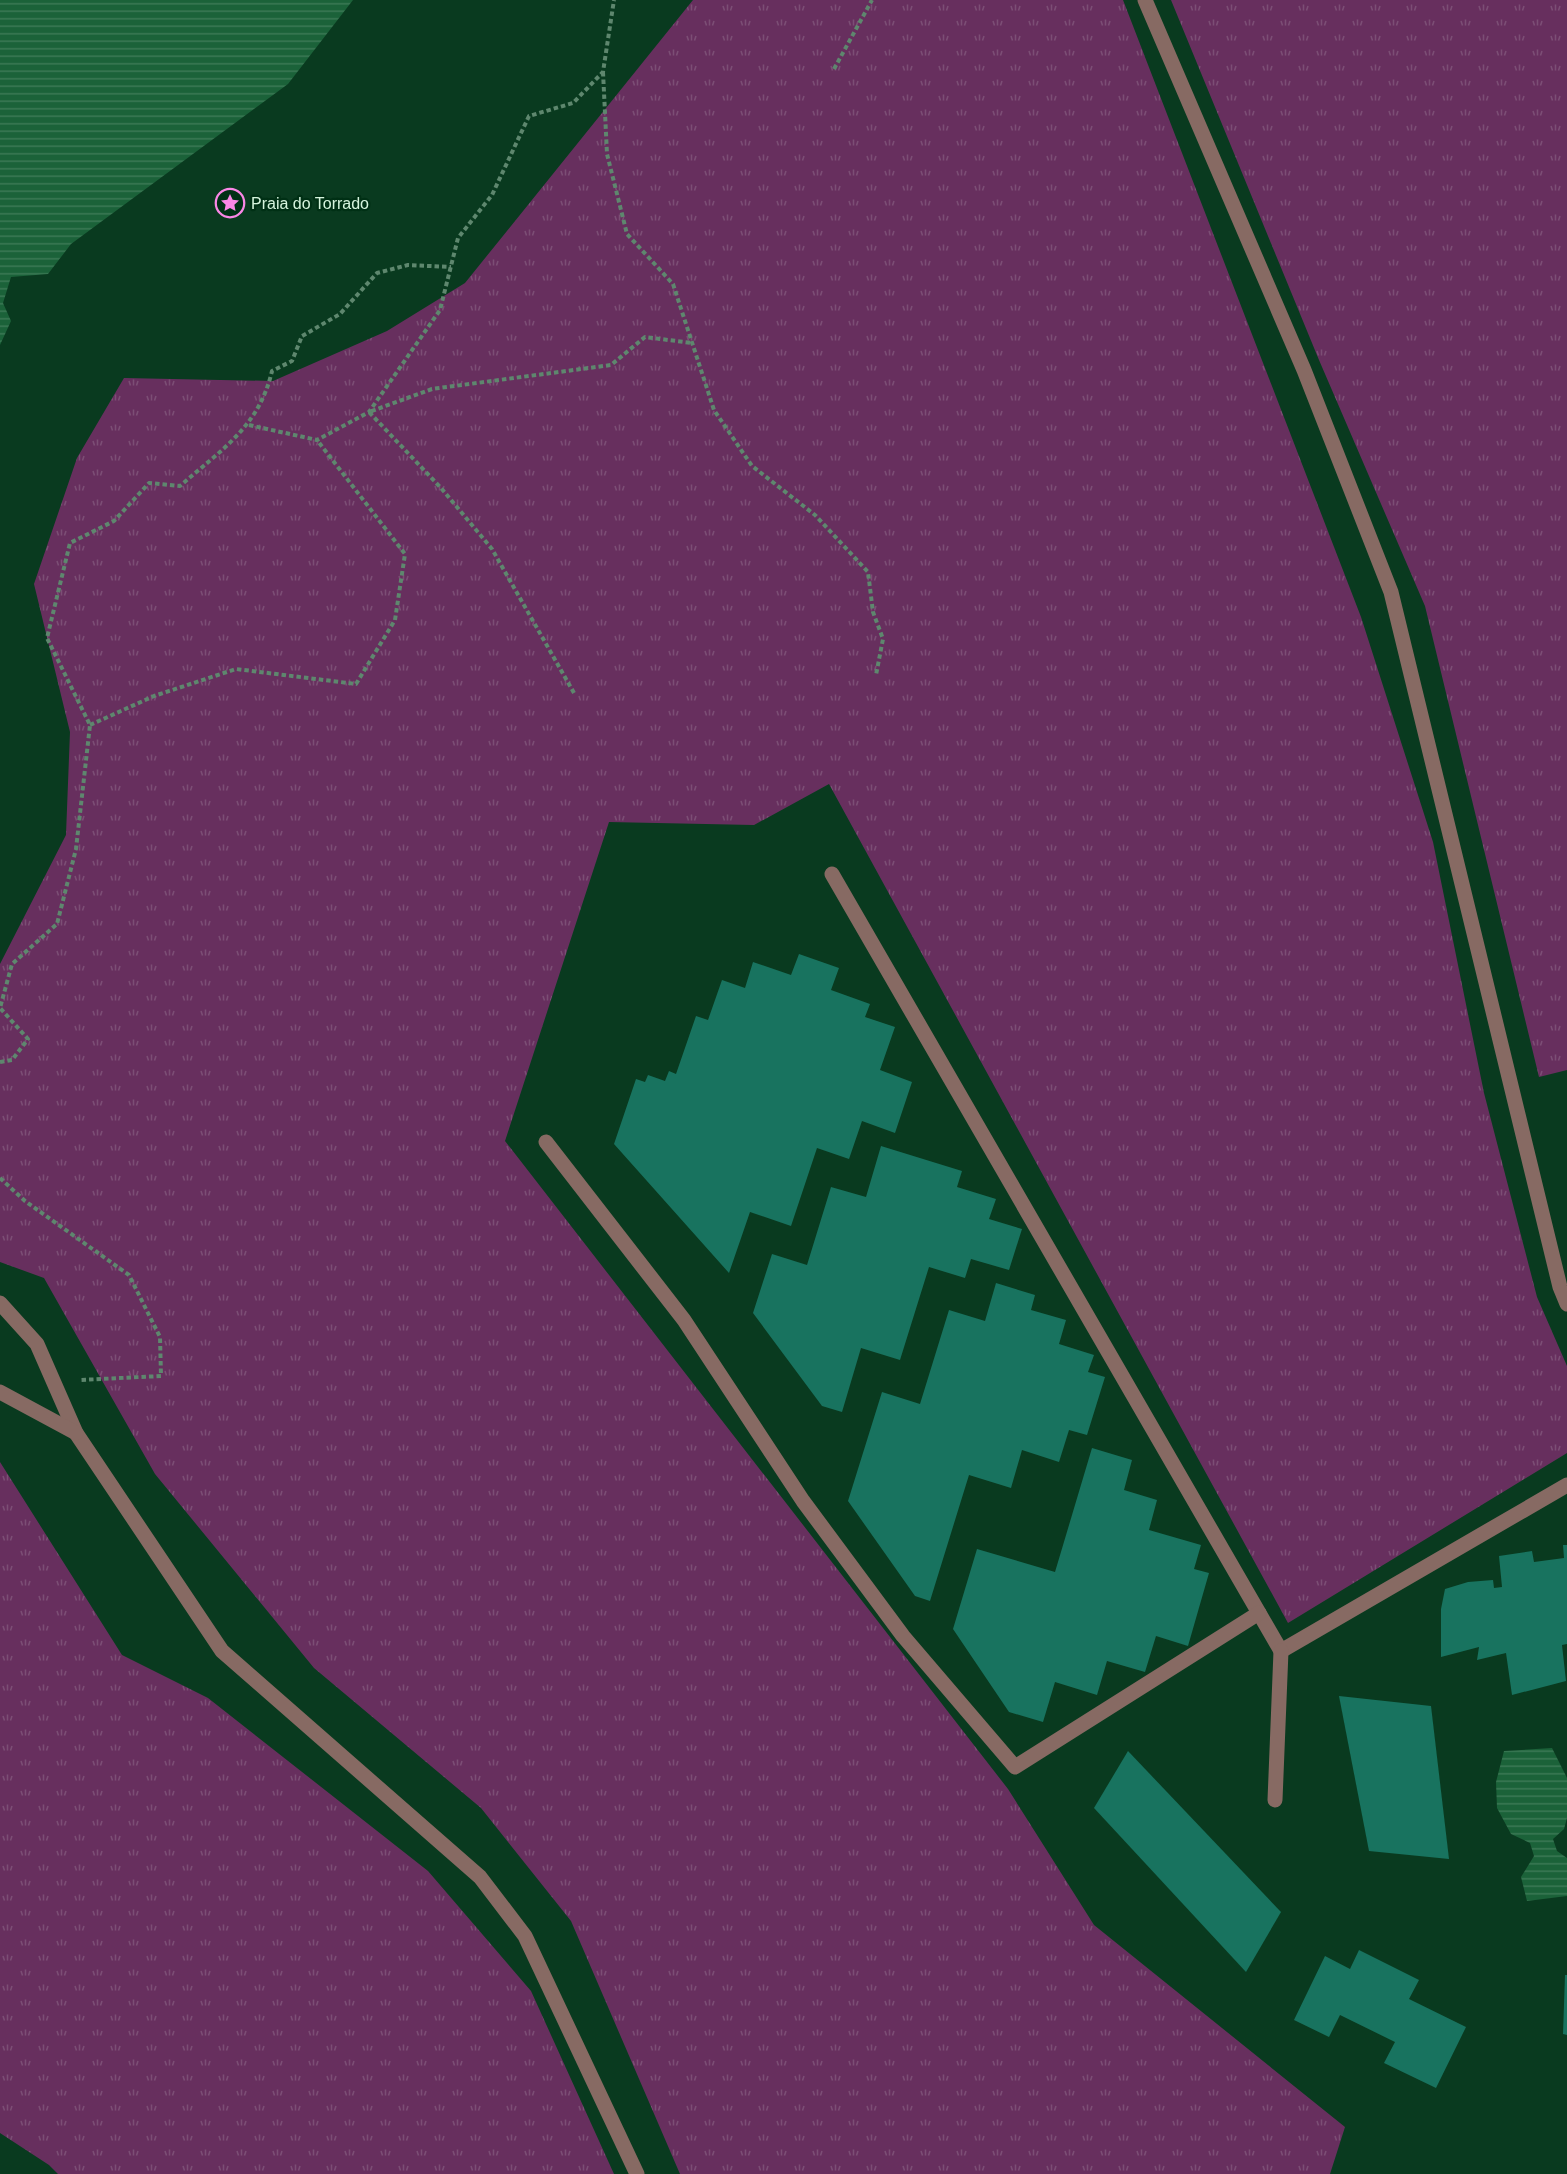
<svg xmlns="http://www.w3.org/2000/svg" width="1567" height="2174" viewBox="0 0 1567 2174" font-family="Helvetica,sans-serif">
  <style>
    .grass { fill: url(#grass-tufts) }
    .water { fill: url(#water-rules) }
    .building { fill: #18735f }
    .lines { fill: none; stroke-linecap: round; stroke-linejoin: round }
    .path { stroke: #5e876e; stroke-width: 4; stroke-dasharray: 4.5 3; stroke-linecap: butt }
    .service { stroke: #876a63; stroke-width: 15 }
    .minor { stroke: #876a63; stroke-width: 15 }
    .labels { text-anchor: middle; stroke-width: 4.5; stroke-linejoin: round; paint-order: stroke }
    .poi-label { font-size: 16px; fill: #d5f4dd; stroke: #003015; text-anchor: start }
  </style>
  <defs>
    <pattern id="grass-tufts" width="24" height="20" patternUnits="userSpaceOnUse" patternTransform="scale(1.5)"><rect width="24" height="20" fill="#672f5e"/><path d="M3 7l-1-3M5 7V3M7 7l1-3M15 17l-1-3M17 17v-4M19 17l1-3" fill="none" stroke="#7c4e75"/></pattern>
    <pattern id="water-rules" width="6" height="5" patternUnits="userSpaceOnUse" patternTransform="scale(1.5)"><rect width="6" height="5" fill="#1b6239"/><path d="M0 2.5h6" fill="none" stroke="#3b7955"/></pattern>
  </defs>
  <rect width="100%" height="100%" fill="#093a1f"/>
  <g class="grass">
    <polygon points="693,0 1123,0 1361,617 1433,842 1484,1093 1537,1297 1567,1366 1567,1453 1288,1623 829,784 754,825 609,822 505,1141 1008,1789 1094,1925 1345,2127 1330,2174 680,2174 571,1921 481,1808 314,1668 155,1474 44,1278 0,1262 0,964 66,835 70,732 34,584 77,458 124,378 273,381 387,331 465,283"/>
    <polygon points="1171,0 1567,0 1567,1070 1539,1077 1425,606 1319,360"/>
    <polygon points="0,1462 122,1655 208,1698 428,1871 531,1991 614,2174 58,2174 49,2165 0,2133"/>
  </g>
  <g class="water">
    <polygon points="0,0 353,0 288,84 71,244 48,274 11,277 3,303 11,321 0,345"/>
    <polygon points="1552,1748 1567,1778 1567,1818 1564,1829 1553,1839 1557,1851 1567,1858 1567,1896 1527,1901 1521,1877 1534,1856 1530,1843 1511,1834 1497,1808 1496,1782 1504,1751"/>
  </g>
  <g class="building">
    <polygon points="799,954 839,968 831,990 870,1004 865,1017 895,1027 880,1070 912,1082 895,1133 862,1121 849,1159 817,1148 791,1226 750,1212 729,1273 614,1144 636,1079 645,1082 648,1075 665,1081 669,1071 676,1074 696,1016 708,1020 722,980 745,988 753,962 791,975"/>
    <polygon points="881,1146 962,1171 957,1187 996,1199 989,1219 1022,1229 1009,1270 971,1259 965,1278 929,1267 900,1360 861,1348 842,1412 822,1406 753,1313 772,1254 807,1265 831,1187 866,1197"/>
    <polygon points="996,1283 1035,1295 1031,1310 1066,1320 1059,1344 1094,1355 1088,1372 1105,1377 1087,1435 1069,1430 1059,1462 1022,1450 1011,1488 969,1475 930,1601 915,1596 848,1501 882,1392 920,1404 949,1310 985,1321"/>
    <polygon points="1092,1448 1132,1460 1124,1490 1157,1500 1149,1530 1201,1545 1194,1569 1209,1573 1188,1646 1156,1636 1145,1672 1107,1661 1097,1695 1055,1682 1043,1722 1009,1712 953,1629 977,1549 1055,1572"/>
    <polygon points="1563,1545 1567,1545 1567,1644 1562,1645 1566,1681 1512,1695 1506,1653 1477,1660 1479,1647 1441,1657 1441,1609 1445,1589 1468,1582 1493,1580 1494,1588 1502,1587 1499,1556 1532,1551 1534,1562 1564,1558"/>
    <polygon points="1339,1696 1431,1706 1449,1859 1369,1851"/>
    <polygon points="1128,1751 1281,1912 1246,1972 1094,1808"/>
    <polygon points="1359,1950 1419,1980 1409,1999 1466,2027 1436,2088 1384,2063 1395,2042 1340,2015 1329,2037 1294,2020 1325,1956 1350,1969"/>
    <polygon points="1565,1975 1567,1975 1567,2035 1563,2034"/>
  </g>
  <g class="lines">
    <g class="path">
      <polyline points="834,69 872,0"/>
      <polyline points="603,72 607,154 627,234 673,284 714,410 752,466 815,515 868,572 873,612 883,639 876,675"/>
      <polyline points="249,425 317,440 369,412 440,310 458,238 492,195 529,116 573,103 603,72 614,0"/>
      <polyline points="574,693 492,549 441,488 369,412 432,389 611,365 645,337 692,343"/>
      <polyline points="90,725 154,696 236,669 356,684 395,620 405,554 317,440"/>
      <path d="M0 1062 12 1060 28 1039 0 1008 12 964 57 924 76 849 90 725 47 638 70 543 114 521 149 483 180 486C221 450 259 427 272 371L292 361 302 336 340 314 377 273 408 265 451 267"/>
      <polyline points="0,1178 25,1201 129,1275 160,1337 161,1376 81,1380"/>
    </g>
    <g class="service">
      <polyline points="1145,0 1304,370 1391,592 1560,1287 1567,1304"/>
      <polyline points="0,1303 37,1344 76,1433 222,1651 480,1877 525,1936 637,2174"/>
      <polyline points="0,1392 76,1433"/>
    </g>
    <g class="minor">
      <polyline points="832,874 1281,1651 1567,1485"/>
      <polyline points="546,1142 684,1320 803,1501 903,1636 1015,1767 1259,1613"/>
      <polyline points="1275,1800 1281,1651"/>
    </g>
  </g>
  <defs>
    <g id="sight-ring" transform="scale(1.5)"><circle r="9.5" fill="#003015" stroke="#fa87e6" stroke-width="1.5"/><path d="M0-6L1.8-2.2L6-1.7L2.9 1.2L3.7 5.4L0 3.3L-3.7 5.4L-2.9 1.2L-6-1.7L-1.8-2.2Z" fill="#fa87e6"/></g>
  </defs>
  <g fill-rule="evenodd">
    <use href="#sight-ring" x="230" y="203"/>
  </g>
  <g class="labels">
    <g class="poi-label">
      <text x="251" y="209">Praia do Torrado</text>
    </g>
  </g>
</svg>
